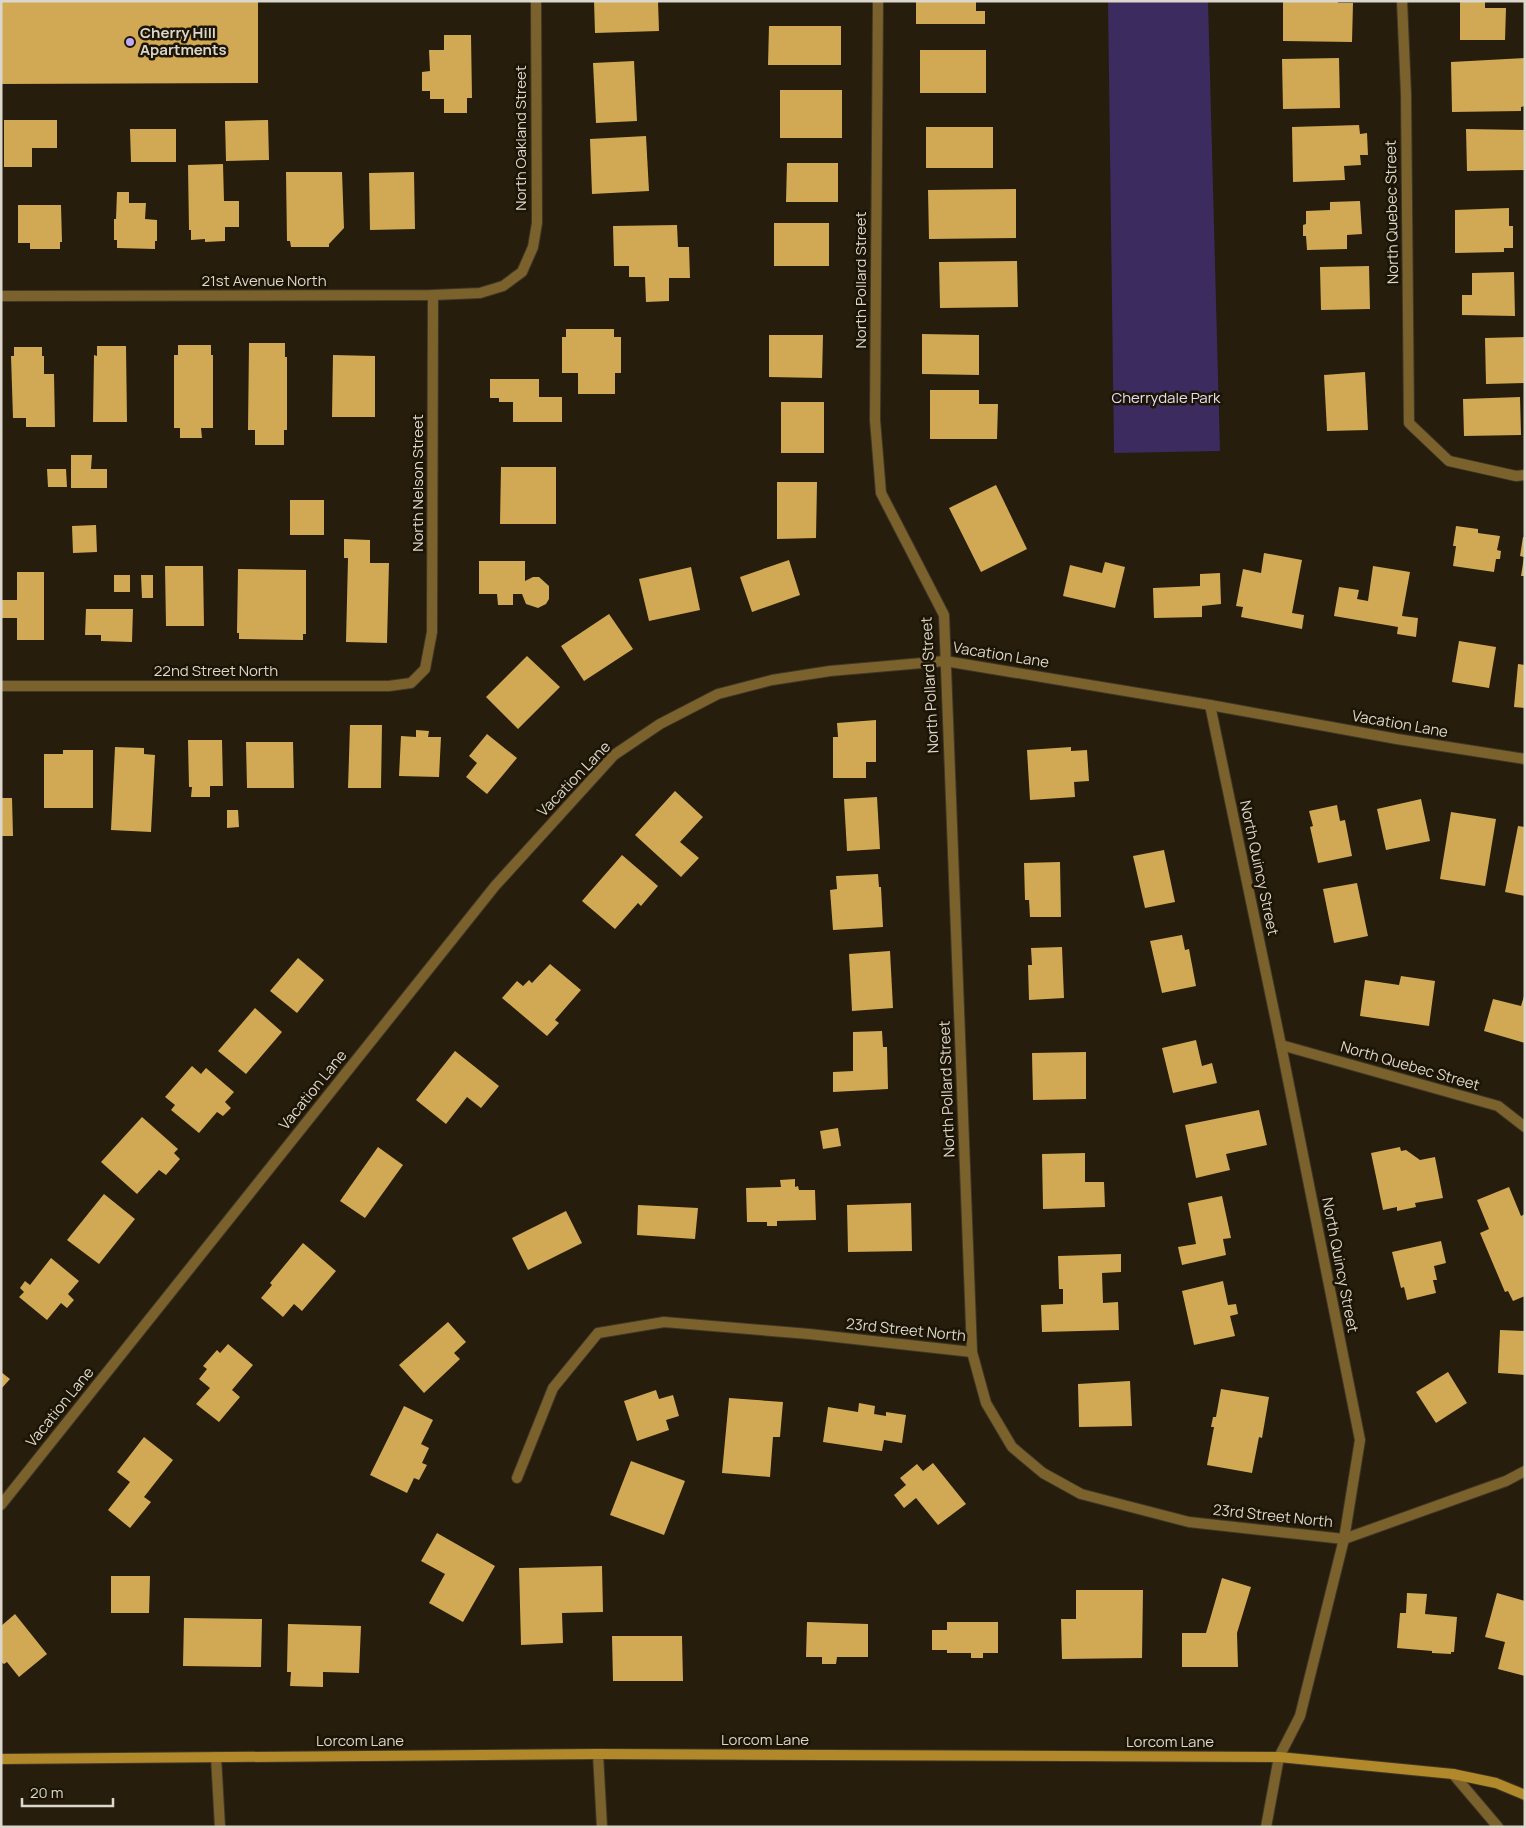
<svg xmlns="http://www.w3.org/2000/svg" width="1526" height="1828" viewBox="0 0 1526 1828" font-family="Manrope,sans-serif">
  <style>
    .green { fill: #3c2b5e }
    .building { fill: #d1a954 }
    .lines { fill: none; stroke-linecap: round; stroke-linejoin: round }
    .street-casing { stroke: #3f3727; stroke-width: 12 }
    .secondary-casing { stroke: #3f3727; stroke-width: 12 }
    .street { stroke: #7b622d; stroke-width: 10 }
    .secondary { stroke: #b1882a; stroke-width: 10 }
    .poi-dot { fill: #bea9f5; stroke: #1c1404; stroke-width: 2 }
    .labels { text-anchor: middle; stroke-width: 5; stroke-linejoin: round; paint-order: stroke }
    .poi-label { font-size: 15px; font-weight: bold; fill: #dcd7cc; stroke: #1c1404; text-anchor: start }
    .street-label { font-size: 15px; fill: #dcd7cc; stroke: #1c1404 }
    .park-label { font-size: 15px; fill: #e3def3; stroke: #1c1404 }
  </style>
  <rect width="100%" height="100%" fill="#261d0c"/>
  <polygon class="green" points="1108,1 1208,1 1220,451 1114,453"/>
  <g class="building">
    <polygon points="1,1 258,1 258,83 1,84"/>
    <polygon points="594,1 658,1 659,31 595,33"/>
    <polygon points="916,1 976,1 976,11 985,11 985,24 916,24"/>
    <polygon points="1290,1 1338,1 1338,3 1353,3 1352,42 1283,41 1283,2"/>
    <polygon points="1460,1 1485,1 1485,8 1506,8 1505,40 1460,40"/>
    <polygon points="769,26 841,26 841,65 768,65"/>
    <polygon points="444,35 471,35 472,98 467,98 467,113 444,113 444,99 430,99 430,91 422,91 422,72 430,71 429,50 444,50"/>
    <rect x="920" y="50" width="66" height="43"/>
    <polygon points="1339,58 1340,108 1283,109 1282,59"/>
    <polygon points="1525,58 1525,106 1521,107 1521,111 1452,112 1451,62"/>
    <polygon points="634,61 637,121 596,123 593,63"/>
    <rect x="780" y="90" width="62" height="48"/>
    <polygon points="4,120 57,120 57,148 32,148 32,167 4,167"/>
    <polygon points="268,120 269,160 226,161 225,121"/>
    <polygon points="1359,125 1360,134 1367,133 1368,155 1360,155 1361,165 1344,166 1345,180 1293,182 1292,127"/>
    <rect x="926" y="127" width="67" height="41"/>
    <polygon points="130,129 176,129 176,162 131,162"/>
    <polygon points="1466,129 1525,130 1525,170 1467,171"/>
    <polygon points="646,136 649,191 592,194 590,139"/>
    <polygon points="787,163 838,163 838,202 786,202"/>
    <polygon points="223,164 224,201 239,201 239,227 225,227 225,241 205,242 205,239 191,240 191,230 189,230 188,165"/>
    <polygon points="286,172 342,172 344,228 329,244 329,247 291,247 290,241 287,241"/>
    <polygon points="414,172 415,229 370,230 369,173"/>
    <polygon points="1016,189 1016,238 929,239 928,190"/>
    <polygon points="117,192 129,192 129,203 146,203 145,219 157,220 157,241 155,241 155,249 117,248 117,240 114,240 114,219 116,219"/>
    <polygon points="1360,201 1362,234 1347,235 1347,249 1307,250 1306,236 1303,236 1303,225 1306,224 1306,211 1330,210 1330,202"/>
    <polygon points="18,205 61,205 62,242 60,242 60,249 30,249 30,243 18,243"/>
    <polygon points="1509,208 1509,226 1513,226 1513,248 1504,248 1504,252 1455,253 1455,210"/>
    <rect x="774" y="223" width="55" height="43"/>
    <polygon points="677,225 678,247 689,247 690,278 669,278 669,301 646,302 645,277 629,277 629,266 614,266 613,226"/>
    <polygon points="1017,261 1018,307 940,308 939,262"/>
    <polygon points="1369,266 1370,309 1321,310 1320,267"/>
    <polygon points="1514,272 1515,316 1462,315 1462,295 1472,295 1472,273"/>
    <polygon points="566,329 614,329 614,337 621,337 621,373 615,373 615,394 578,394 578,373 562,373 562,337 566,337"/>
    <polygon points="922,334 979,335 979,375 922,374"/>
    <polygon points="769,335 823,335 822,378 769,377"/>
    <polygon points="1525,337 1525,383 1486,384 1485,338"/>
    <polygon points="249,343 285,343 285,357 287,357 287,430 284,430 284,445 255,445 255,430 248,430"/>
    <polygon points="178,345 211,345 211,355 213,355 213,428 201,428 202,438 180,438 180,428 174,428 174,355 178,355"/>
    <polygon points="97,346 126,346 127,422 93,422 94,355 97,356"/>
    <polygon points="14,347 42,347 42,356 44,356 44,374 54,374 55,427 26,427 26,418 13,418 11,356 14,356"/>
    <polygon points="333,355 375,356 375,417 332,417"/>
    <polygon points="1365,372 1368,430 1327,431 1324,375"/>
    <polygon points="490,379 539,379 539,397 562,397 562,422 513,422 513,402 499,402 499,398 490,398"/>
    <polygon points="930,390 979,390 979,404 998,404 997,439 930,439"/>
    <polygon points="1520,397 1521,435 1464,436 1463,399"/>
    <rect x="781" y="402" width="43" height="51"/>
    <polygon points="71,455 92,455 91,469 107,469 107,488 71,488"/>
    <polygon points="501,467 556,467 556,524 500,524"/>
    <polygon points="47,469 66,469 67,487 48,487"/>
    <polygon points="777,482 817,482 816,538 777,539"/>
    <polygon points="996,485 1027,549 981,572 949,508"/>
    <rect x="290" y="500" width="34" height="35"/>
    <polygon points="96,525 97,552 73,553 72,526"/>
    <polygon points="1456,526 1478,529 1478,533 1500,536 1497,550 1501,551 1500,559 1496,559 1494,572 1453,566 1456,546 1453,546"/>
    <polygon points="1523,537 1525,537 1525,576 1521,576 1524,557 1520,556"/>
    <polygon points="344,539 370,540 370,563 389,563 387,643 346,642 348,558 344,558"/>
    <polygon points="1264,553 1302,560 1292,613 1304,615 1302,629 1241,617 1243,607 1236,606 1243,569 1261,573"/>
    <polygon points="789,560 800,595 752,612 740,577"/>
    <polygon points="479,561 525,561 525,581 533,577 539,577 549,586 549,599 546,604 538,608 526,604 522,594 513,594 513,605 498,605 497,594 479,594"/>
    <polygon points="1105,562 1125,567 1115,608 1063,596 1070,565 1102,573"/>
    <polygon points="165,566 203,566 204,626 166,626"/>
    <polygon points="1373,566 1410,572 1402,616 1418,618 1416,637 1397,634 1398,627 1334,616 1339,587 1359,590 1357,599 1368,601"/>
    <polygon points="691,567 700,610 649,621 639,579"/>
    <polygon points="238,569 306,570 306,634 303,634 303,640 239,639 239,633 237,633"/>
    <polygon points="17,572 44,572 44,640 17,640 17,618 1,618 1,600 17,600"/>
    <polygon points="1220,573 1221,604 1202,606 1202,617 1154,618 1153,588 1200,586 1200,574"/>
    <rect x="114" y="575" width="16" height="17"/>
    <polygon points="141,575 153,575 153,598 142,598"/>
    <polygon points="86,609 133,609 132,642 101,641 101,635 85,635"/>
    <polygon points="609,614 633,649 584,681 561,646"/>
    <polygon points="1459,641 1496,647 1489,688 1452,682"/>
    <polygon points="527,656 560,687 518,729 486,697"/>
    <polygon points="1518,664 1525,665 1525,708 1514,707"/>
    <polygon points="876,720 876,762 866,762 866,778 833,778 833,737 838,737 837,723"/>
    <polygon points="350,725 382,725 381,788 348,788"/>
    <polygon points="416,730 429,731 428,737 441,737 439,777 399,776 401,736 416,737"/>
    <polygon points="487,734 517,758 487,794 466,777 477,763 469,756"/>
    <polygon points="188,740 222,740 223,786 210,786 210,797 191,797 192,787 189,787"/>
    <polygon points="246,742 293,742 294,788 247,788"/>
    <polygon points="115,747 144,748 144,754 155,755 151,832 111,830"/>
    <polygon points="1071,747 1071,751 1087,750 1089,781 1074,782 1075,797 1030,800 1027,750"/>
    <polygon points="63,750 93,750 93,808 44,808 44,754 63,754"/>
    <polygon points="675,791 703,817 680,842 699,858 681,877 635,835"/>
    <polygon points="877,797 880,849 847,851 844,799"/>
    <polygon points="1,798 12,798 13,836 1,836"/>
    <polygon points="1421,799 1430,841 1386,850 1377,809"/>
    <polygon points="1337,805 1340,821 1345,820 1352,856 1318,863 1310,827 1313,826 1309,811"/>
    <polygon points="227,810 238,810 239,827 227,828"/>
    <polygon points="1451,812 1496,819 1485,886 1440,879"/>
    <polygon points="1518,826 1525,827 1525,896 1505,892"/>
    <polygon points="1164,850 1175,902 1145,908 1133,856"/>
    <polygon points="622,855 658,886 641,906 638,903 615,929 582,901"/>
    <polygon points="1060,862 1061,917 1030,917 1029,900 1025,900 1024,863"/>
    <polygon points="878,874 879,887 881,887 883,927 833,930 830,890 837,889 836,876"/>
    <polygon points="1357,883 1368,936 1334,943 1323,889"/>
    <polygon points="1182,935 1185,950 1189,949 1196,986 1162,993 1150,941"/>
    <polygon points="1062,947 1064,998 1029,1000 1028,965 1032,965 1031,948"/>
    <polygon points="890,951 893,1008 852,1011 849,954"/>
    <polygon points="298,958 324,980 297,1013 270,991"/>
    <polygon points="550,964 581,990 555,1020 559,1023 547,1036 502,998 517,981 523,986 529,980 532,983"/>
    <polygon points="1401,976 1435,981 1429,1026 1360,1016 1365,980 1399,985"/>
    <polygon points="1524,996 1525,1043 1484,1031 1493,999 1521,1006"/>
    <polygon points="255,1008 282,1032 246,1074 218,1051"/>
    <polygon points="882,1031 883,1047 887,1047 888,1089 833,1092 833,1072 853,1071 853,1032"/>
    <polygon points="1196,1040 1202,1066 1212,1063 1217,1083 1173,1093 1162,1048"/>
    <polygon points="455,1051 499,1086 481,1108 467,1097 446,1124 416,1100"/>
    <polygon points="1086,1052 1086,1099 1033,1100 1032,1053"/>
    <polygon points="192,1066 201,1074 206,1068 234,1092 225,1102 231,1108 223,1116 217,1112 199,1133 171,1110 175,1105 165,1097"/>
    <polygon points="1259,1110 1267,1145 1226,1154 1230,1170 1196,1178 1185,1125"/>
    <polygon points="142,1117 178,1149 174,1153 180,1159 166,1175 159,1170 137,1194 101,1162"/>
    <polygon points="838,1128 841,1146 823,1149 820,1131"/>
    <polygon points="378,1147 403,1165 365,1218 340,1201"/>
    <polygon points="1400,1147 1401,1151 1406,1150 1420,1160 1435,1157 1443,1198 1415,1203 1416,1207 1397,1211 1397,1207 1383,1210 1371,1153"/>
    <polygon points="1085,1153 1085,1182 1104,1182 1105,1207 1043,1209 1042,1154"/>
    <polygon points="795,1179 795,1187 798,1186 799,1190 815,1190 816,1220 777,1221 777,1226 767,1226 767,1222 747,1222 746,1188 781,1187 780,1180"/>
    <polygon points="1509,1187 1521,1216 1525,1214 1525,1296 1513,1301 1508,1291 1505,1292 1480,1233 1489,1229 1477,1200"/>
    <polygon points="104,1194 135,1219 99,1264 67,1240"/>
    <polygon points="1222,1196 1231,1238 1223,1239 1226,1255 1182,1265 1178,1247 1196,1244 1188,1203"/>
    <polygon points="911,1203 912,1251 848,1252 847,1205"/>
    <polygon points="638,1205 698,1208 695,1239 637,1235"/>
    <polygon points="566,1211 582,1243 528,1270 512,1238"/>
    <polygon points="1441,1241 1446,1263 1434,1266 1437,1280 1433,1280 1436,1293 1407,1300 1404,1287 1401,1288 1392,1252"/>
    <polygon points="303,1243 336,1271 302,1311 294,1304 283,1317 261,1298 272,1285 270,1283"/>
    <polygon points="1121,1254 1121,1272 1102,1273 1103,1303 1118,1302 1119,1330 1042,1332 1041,1305 1063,1304 1063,1289 1059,1289 1058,1256"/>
    <polygon points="51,1258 79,1281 68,1294 74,1300 67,1308 61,1303 47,1320 19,1297 24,1292 20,1288 25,1281 30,1285"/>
    <polygon points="1223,1281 1228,1305 1236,1304 1238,1314 1230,1316 1235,1336 1194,1345 1182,1291"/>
    <polygon points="448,1322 466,1342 454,1353 460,1359 424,1393 399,1365"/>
    <polygon points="1500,1330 1525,1331 1525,1375 1498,1373"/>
    <polygon points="228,1344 253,1365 232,1390 240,1397 219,1422 196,1404 210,1388 199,1379 207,1369 203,1366 217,1350 220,1353"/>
    <polygon points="1,1372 10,1379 1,1389"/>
    <polygon points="1448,1372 1467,1403 1436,1423 1416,1392"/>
    <polygon points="1130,1381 1132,1426 1079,1427 1078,1384"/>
    <polygon points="1221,1389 1269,1397 1262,1438 1259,1437 1252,1473 1207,1465 1214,1427 1211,1427 1213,1417 1216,1417"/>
    <polygon points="656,1390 659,1399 673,1395 679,1416 666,1420 669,1430 637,1441 624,1401"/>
    <polygon points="729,1398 783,1402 780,1437 773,1437 770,1477 722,1473"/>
    <polygon points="859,1403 875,1406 874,1414 886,1416 886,1412 906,1415 902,1443 884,1440 882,1451 823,1442 828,1407 858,1412"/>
    <polygon points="404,1406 433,1420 421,1444 429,1448 422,1463 427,1465 419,1480 414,1478 407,1493 370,1475"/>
    <polygon points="144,1437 173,1460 144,1497 151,1502 130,1528 108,1510 130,1482 117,1472"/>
    <polygon points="631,1461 685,1481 664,1535 610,1515"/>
    <polygon points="933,1463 966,1504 938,1525 916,1498 904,1508 894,1495 906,1485 900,1478 917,1464 923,1471"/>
    <polygon points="437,1533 495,1566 463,1622 429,1603 445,1574 421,1561"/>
    <polygon points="602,1566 603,1612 562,1613 563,1643 521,1645 519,1568"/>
    <polygon points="111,1576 150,1576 149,1613 111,1613"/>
    <polygon points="1222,1578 1251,1587 1237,1633 1238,1667 1182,1667 1182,1633 1206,1633"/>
    <polygon points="1076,1590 1143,1590 1142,1658 1062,1659 1061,1619 1076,1619"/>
    <polygon points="1407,1593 1427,1594 1425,1614 1457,1617 1454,1652 1451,1652 1451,1654 1432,1653 1432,1651 1397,1648 1400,1613 1406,1613"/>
    <polygon points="1497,1593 1525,1601 1525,1676 1498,1669 1505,1642 1485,1637"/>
    <polygon points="15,1614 47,1654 19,1677 7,1662 4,1664 1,1662 1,1626"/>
    <polygon points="184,1618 262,1619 261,1667 183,1666"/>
    <polygon points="807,1622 868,1624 868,1657 837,1657 836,1664 822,1664 822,1657 806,1657"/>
    <polygon points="947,1622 998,1622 998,1653 983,1653 983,1658 971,1658 971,1653 947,1653 947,1650 932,1650 932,1630 947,1630"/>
    <polygon points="288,1624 361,1626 359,1673 323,1672 323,1687 290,1686 291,1672 287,1672"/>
    <polygon points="612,1636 682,1636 683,1681 613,1681"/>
  </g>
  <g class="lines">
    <g class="street-casing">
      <g id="street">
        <polyline points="878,1 875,420 881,493 944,615 972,1352 986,1403 1012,1447 1043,1473 1081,1494 1189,1522 1344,1539 1506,1481 1525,1471"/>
        <polyline points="1402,1 1406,94 1409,423 1449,461 1516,476 1525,475"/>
        <polyline points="1,296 433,295 480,293 503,286 522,272 533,247 537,223 536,1"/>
        <polyline points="1,686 389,686 411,683 425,669 432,632 433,295"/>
        <polyline points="1210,705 1281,1045 1360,1440 1344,1539 1300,1716 1279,1757 1266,1827"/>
        <polyline points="1281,1045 1498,1106 1525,1127"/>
        <polyline points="517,1478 553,1388 598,1333 664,1322 809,1334 972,1352"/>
        <polyline points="1,1505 495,886 614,755 660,724 718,694 772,680 830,671 945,661 1210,705 1397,739 1525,759"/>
        <polyline points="598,1754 602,1827"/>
        <polyline points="216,1757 220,1827"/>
        <polyline points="1453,1774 1498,1827"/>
      </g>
    </g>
    <g class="secondary-casing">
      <polyline id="secondary" points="1,1759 598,1754 1279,1757 1453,1774 1496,1783 1525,1795"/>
    </g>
    <use href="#street" class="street"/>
    <use href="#secondary" class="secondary"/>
  </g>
  <circle class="poi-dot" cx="130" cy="42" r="5"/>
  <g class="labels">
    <g class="poi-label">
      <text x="140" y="38">Cherry Hill<tspan x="140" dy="17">Apartments</tspan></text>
    </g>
    <g class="street-label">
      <text transform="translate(521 138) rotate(-90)" y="5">North Oakland Street</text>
      <text transform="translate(1392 212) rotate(-91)" y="5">North Quebec Street</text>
      <text transform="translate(861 280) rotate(-90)" y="5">North Pollard Street</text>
      <text x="264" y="286">21st Avenue North</text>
      <text transform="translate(418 483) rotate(-90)" y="5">North Nelson Street</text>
      <text transform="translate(1001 655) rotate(9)" y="5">Vacation Lane</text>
      <text x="216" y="676">22nd Street North</text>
      <text transform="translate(930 685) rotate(-93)" y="5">North Pollard Street</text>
      <text transform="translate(1400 724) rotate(10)" y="5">Vacation Lane</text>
      <text transform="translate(574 779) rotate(-46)" y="5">Vacation Lane</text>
      <text transform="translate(1259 868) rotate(78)" y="5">North Quincy Street</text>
      <text transform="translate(1410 1066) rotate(16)" y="5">North Quebec Street</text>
      <text transform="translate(947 1089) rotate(-92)" y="5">North Pollard Street</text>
      <text transform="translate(313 1090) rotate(-51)" y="5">Vacation Lane</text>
      <text transform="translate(1340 1265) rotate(79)" y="5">North Quincy Street</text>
      <text transform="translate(906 1330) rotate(6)" y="5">23rd Street North</text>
      <text transform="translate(60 1407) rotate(-51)" y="5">Vacation Lane</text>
      <text transform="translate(1273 1516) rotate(6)" y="5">23rd Street North</text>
      <text x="765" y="1745">Lorcom Lane</text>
      <text x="360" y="1746">Lorcom Lane</text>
      <text x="1170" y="1747">Lorcom Lane</text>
    </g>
    <g class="park-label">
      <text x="1166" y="403">Cherrydale Park</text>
    </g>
  </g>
  <rect width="1526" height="1828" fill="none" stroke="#dcd7cc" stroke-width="5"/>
  <path d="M22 1798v8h91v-8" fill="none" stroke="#dcd7cc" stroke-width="2.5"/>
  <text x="30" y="1798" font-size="15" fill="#dcd7cc" stroke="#1c1404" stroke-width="4" paint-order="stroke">20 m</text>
</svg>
